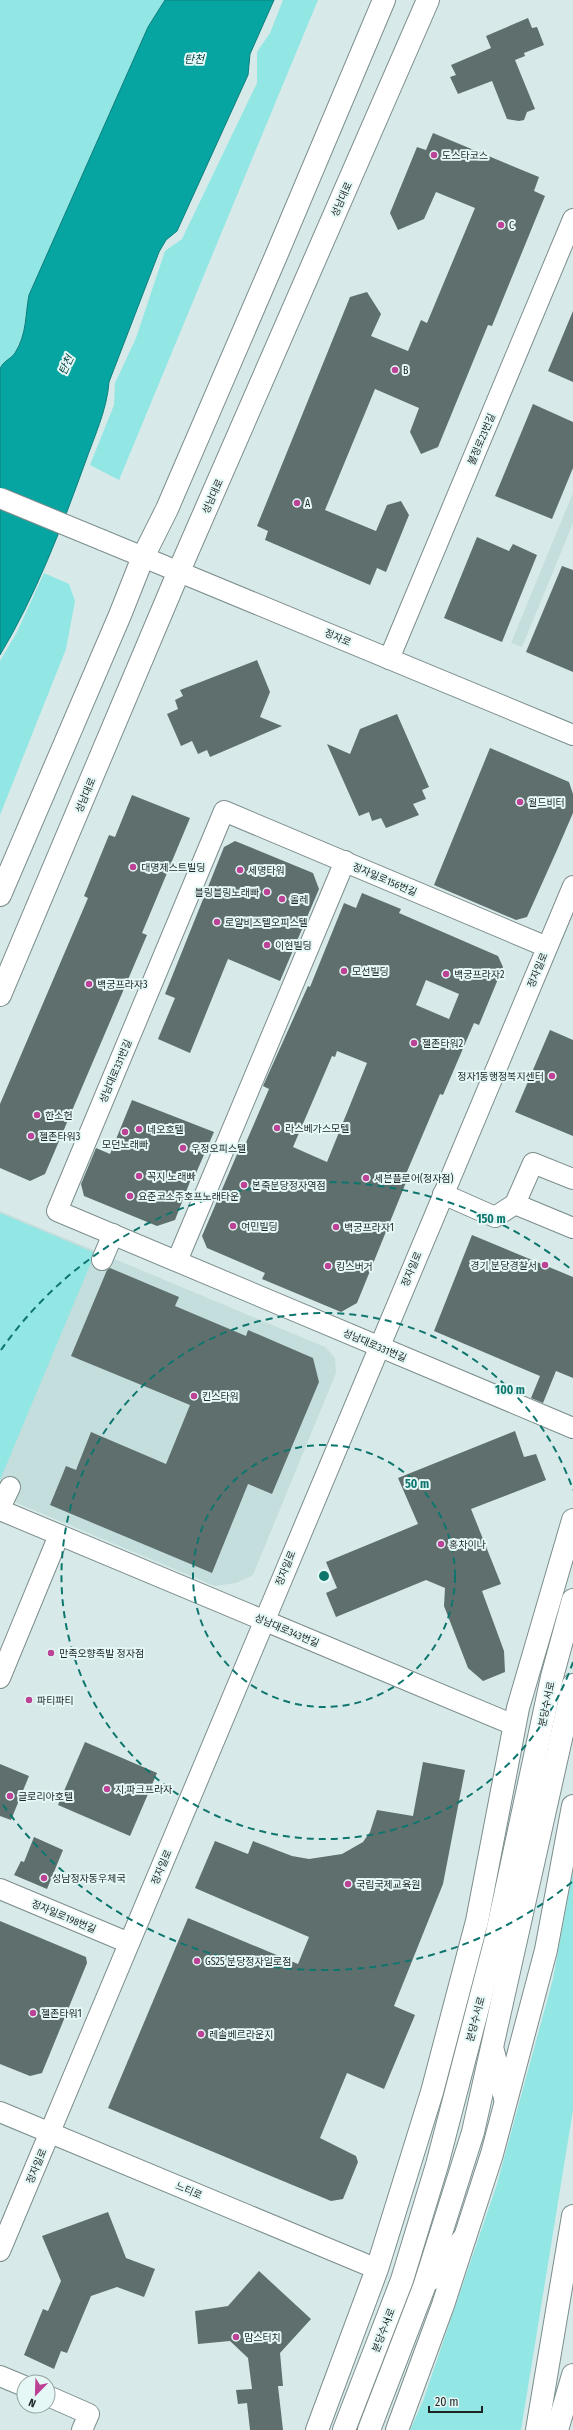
<svg xmlns="http://www.w3.org/2000/svg" width="573" height="2430" viewBox="0 0 573 2430" font-family="'Fira Sans Condensed','Noto Sans KR',sans-serif">
  <style>
    .built { fill: #c3dedc }
    .green { fill: #92e6e3 }
    .water { fill: #06a5a1; stroke: #0d7e7c }
    .building { fill: #5f6f6e; fill-rule: evenodd }
    .lines { fill: none; stroke-linecap: round; stroke-linejoin: round }
    .minor-casing { stroke: #7c8d8c; stroke-width: 22 }
    .major-casing { stroke: #7c8d8c; stroke-width: 24 }
    .highway-casing { stroke: #7c8d8c; stroke-width: 24 }
    .minor { stroke: #fff; stroke-width: 20 }
    .major { stroke: #fff; stroke-width: 22 }
    .highway { stroke: #fff; stroke-width: 22 }
    .minor-bridge-casing { stroke: #7c8d8c; stroke-width: 22; stroke-linecap: butt }
    .minor-bridge { stroke: #fff; stroke-width: 20 }
    .ring { fill: none; stroke: #0f766e; stroke-width: 2; stroke-dasharray: 7 5 }
    .poi-dot { fill: #bb4295; stroke: #e5f8f6; stroke-width: 1.5 }
    .labels { text-anchor: middle; stroke-width: 4; stroke-linejoin: round; paint-order: stroke }
    .poi-label { font-size: 10px; fill: #1d2424; stroke: #e5f8f6; text-anchor: start }
    .street-label { font-size: 10px; fill: #1d2424; stroke: #e5f8f6 }
    .water-label { font-size: 11px; font-style: italic; fill: #003e3d; stroke: #e5f8f6 }
    .centre { fill: #0f766e; stroke: #e5f8f6; stroke-width: 2 }
    .ring-label { font-size: 12px; text-anchor: middle; font-weight: bold; fill: #0f766e; stroke: #e5f8f6; stroke-width: 4; stroke-linejoin: round; paint-order: stroke }
  </style>
  <rect width="100%" height="100%" fill="#d7eae9"/>
  <g class="built">
    <polygon points="573,493 573,523 522,647 511,643"/>
    <polygon points="0,1211 325,1347 335,1358 336,1373 253,1575 236,1583 215,1586 0,1496"/>
  </g>
  <g class="green">
    <path d="M0 0H165L148 27 29 295C25 316 27 334 15 353 11 359 3 361 0 369Z"/>
    <polygon points="283,0 318,0 119,480 90,465 114,405 115,383 136,338 165,251 182,239 257,83 257,52 270,33"/>
    <polygon points="44,573 69,584 75,601 66,649 0,815 0,661 17,632"/>
    <polygon points="0,1213 95,1253 0,1480"/>
    <polygon points="573,1870 573,2110 521,2430 410,2430 423,2401 497,2184 553,1979"/>
  </g>
  <path class="water" d="M165 0H274L250 54 248 75 177 231 166 240 159 252 109 382C107 410 94 437 85 463 61 529 36 595 0 655V369C3 361 11 359 15 353 27 334 25 316 29 295L148 27Z"/>
  <g class="building">
    <polygon points="528,18 532,28 537,27 544,45 524,53 525,56 515,60 535,109 527,112 524,120 519,121 507,119 492,81 458,94 450,77 456,75 451,65 491,48 486,36"/>
    <polygon points="433,133 539,177 534,191 545,196 492,326 488,325 438,447 421,454 410,432 419,408 375,389 325,510 376,531 387,505 401,501 409,515 386,572 377,568 370,585 265,540 268,531 257,526 350,297 367,292 381,314 371,336 408,351 421,320 427,323 475,208 436,192 424,219 398,230 390,213 417,147 426,150"/>
    <polygon points="573,311 573,382 548,371"/>
    <polygon points="533,404 573,422 573,468 552,519 495,496"/>
    <polygon points="477,537 509,551 513,544 537,555 502,642 444,618"/>
    <polygon points="562,566 573,570 573,672 526,652"/>
    <polygon points="257,660 270,692 260,717 282,726 210,757 207,750 198,754 192,741 181,746 167,714 178,709 175,700 183,696 180,690"/>
    <polygon points="397,714 429,787 422,790 426,799 413,804 419,815 386,828 381,818 372,821 369,812 359,816 327,744 350,754 360,729"/>
    <polygon points="490,748 569,782 573,794 573,813 557,850 527,917 516,920 434,885"/>
    <polygon points="132,795 190,818 142,933 147,935 45,1174 30,1181 0,1168 0,1104 88,898 84,896 109,835 115,837"/>
    <polygon points="235,841 313,873 319,889 280,981 228,959 190,1053 158,1039 175,998 165,994 224,847"/>
    <path d="M362 893 401 909 399 913 498 956 503 967 479 1025 474 1023 443 1095 440 1094 406 1174 409 1175 357 1303 341 1312 262 1279 265 1273 207 1248 202 1236 241 1145 244 1147 269 1089 263 1086 308 986 310 987 344 903 356 908ZM426 980 459 994 449 1019 416 1005ZM337 1051 367 1063 327 1162 293 1147 332 1056 335 1057Z"/>
    <polygon points="550,1030 573,1040 573,1136 515,1112"/>
    <polygon points="132,1100 214,1132 193,1180 191,1179 175,1220 157,1226 84,1196 81,1184 96,1148 110,1154"/>
    <polygon points="472,1235 573,1277 573,1378 556,1371 543,1403 531,1398 540,1376 434,1331"/>
    <polygon points="110,1268 179,1297 175,1306 246,1336 248,1330 313,1358 319,1382 272,1494 248,1484 212,1573 50,1505 66,1466 76,1470 91,1432 166,1464 190,1405 71,1356 107,1270"/>
    <polygon points="515,1431 524,1457 536,1454 546,1480 471,1509 501,1584 482,1591 504,1651 505,1672 483,1681 468,1668 444,1606 445,1588 426,1580 336,1617 326,1593 337,1588 326,1562 418,1524 398,1478"/>
    <polygon points="85,1742 157,1773 130,1836 58,1805"/>
    <polygon points="423,1762 465,1770 443,1884 394,2006 415,2015 384,2089 347,2073 320,2138 356,2156 358,2162 343,2199 331,2201 108,2108 188,1918 298,1964 309,1937 195,1888 215,1841 248,1854 253,1841 292,1856 309,1859 342,1854 363,1842 370,1832 377,1810 413,1816"/>
    <polygon points="0,1764 29,1776 11,1820 0,1816"/>
    <polygon points="34,1837 63,1850 47,1889 14,1875 21,1861 24,1862"/>
    <polygon points="0,1921 86,1957 87,1963 42,2073 30,2076 0,2064"/>
    <polygon points="108,2212 126,2258 155,2269 144,2297 117,2287 91,2296 67,2353 61,2351 54,2369 24,2355 43,2309 48,2311 61,2281 42,2236"/>
    <polygon points="259,2271 311,2319 280,2353 283,2386 278,2386 283,2430 250,2430 247,2403 238,2404 236,2390 252,2389 248,2358 230,2341 198,2344 195,2311 228,2306"/>
  </g>
  <g class="lines">
    <g class="minor-casing">
      <g id="minor">
        <polyline points="102,540 573,735"/>
        <polyline points="389,659 573,219"/>
        <polyline points="547,947 224,811 57,1211 573,1428"/>
        <polyline points="443,1194 495,1217 515,1204 533,1163 573,1179"/>
        <polyline points="515,1204 573,1228"/>
        <polyline points="102,1260 113,1234"/>
        <polyline points="177,1261 345,861"/>
        <polyline points="0,1508 10,1487"/>
        <polyline points="0,1510 514,1725"/>
        <polyline points="0,1678 59,1535"/>
        <polyline points="0,1889 129,1943"/>
        <polyline points="0,2112 377,2269"/>
        <polyline points="0,2251 573,886"/>
        <polyline points="0,2376 24,2386"/>
        <polyline points="48,2396 89,2414 82,2430"/>
      </g>
    </g>
    <g class="major-casing">
      <g id="major">
        <polyline points="0,895 120,615 143,557 167,509 276,256 384,0"/>
        <polyline points="0,995 179,571 428,0"/>
        <polyline points="317,2430 377,2269 432,2092 477,1921 518,1708 573,1520"/>
        <polyline points="397,2430 443,2305 492,2154 546,1950 573,1806"/>
      </g>
    </g>
    <g class="highway-casing">
      <g id="highway">
        <polyline points="493,2051 505,2098"/>
        <polyline points="431,2279 465,2237"/>
        <polyline points="344,2430 402,2280 437,2165 495,1942 552,1677 573,1600"/>
        <polyline points="369,2430 424,2287 473,2132 573,1685"/>
        <polyline points="537,2430 573,2216"/>
        <polyline points="557,2430 573,2375"/>
      </g>
    </g>
    <use href="#minor" class="minor"/>
    <use href="#major" class="major"/>
    <use href="#highway" class="highway"/>
    <g class="minor-bridge-casing">
      <polyline id="minor-bridge" points="0,498 102,540"/>
    </g>
    <use href="#minor-bridge" class="minor-bridge"/>
  </g>
  <g class="ring">
    <circle cx="324" cy="1576" r="131"/>
    <path d="M573 1662A263 263 0 1 1 573 1490"/>
    <path d="M572 1882A394 394 0 0 1 1 1802M1 1350A394 394 0 0 1 572 1270"/>
  </g>
  <g class="poi-dot">
    <circle cx="434" cy="155" r="4"/>
    <circle cx="501" cy="225" r="4"/>
    <circle cx="395" cy="370" r="4"/>
    <circle cx="297" cy="503" r="4"/>
    <circle cx="520" cy="802" r="4"/>
    <circle cx="133" cy="867" r="4"/>
    <circle cx="240" cy="870" r="4"/>
    <circle cx="267" cy="892" r="4"/>
    <circle cx="282" cy="899" r="4"/>
    <circle cx="217" cy="922" r="4"/>
    <circle cx="267" cy="945" r="4"/>
    <circle cx="344" cy="971" r="4"/>
    <circle cx="446" cy="974" r="4"/>
    <circle cx="89" cy="984" r="4"/>
    <circle cx="414" cy="1043" r="4"/>
    <circle cx="552" cy="1076" r="4"/>
    <circle cx="37" cy="1115" r="4"/>
    <circle cx="277" cy="1128" r="4"/>
    <circle cx="139" cy="1129" r="4"/>
    <circle cx="125" cy="1132" r="4"/>
    <circle cx="31" cy="1136" r="4"/>
    <circle cx="183" cy="1148" r="4"/>
    <circle cx="139" cy="1176" r="4"/>
    <circle cx="366" cy="1178" r="4"/>
    <circle cx="244" cy="1185" r="4"/>
    <circle cx="130" cy="1196" r="4"/>
    <circle cx="233" cy="1226" r="4"/>
    <circle cx="336" cy="1227" r="4"/>
    <circle cx="545" cy="1265" r="4"/>
    <circle cx="328" cy="1266" r="4"/>
    <circle cx="194" cy="1396" r="4"/>
    <circle cx="441" cy="1544" r="4"/>
    <circle cx="51" cy="1653" r="4"/>
    <circle cx="29" cy="1700" r="4"/>
    <circle cx="107" cy="1789" r="4"/>
    <circle cx="10" cy="1796" r="4"/>
    <circle cx="44" cy="1878" r="4"/>
    <circle cx="348" cy="1884" r="4"/>
    <circle cx="197" cy="1961" r="4"/>
    <circle cx="33" cy="2013" r="4"/>
    <circle cx="201" cy="2034" r="4"/>
    <circle cx="236" cy="2337" r="4"/>
  </g>
  <g class="labels">
    <g class="poi-label">
      <text x="442" y="159">도스타코스</text>
      <text x="509" y="229">C</text>
      <text x="403" y="374">B</text>
      <text x="305" y="507">A</text>
      <text x="528" y="806">월드비터</text>
      <text x="141" y="871">대명제스트빌딩</text>
      <text x="248" y="874">세명타워</text>
      <text x="259" y="896" text-anchor="end">블링블링노래빠</text>
      <text x="290" y="903">올레</text>
      <text x="225" y="926">로얄비즈텔오피스텔</text>
      <text x="275" y="949">이현빌딩</text>
      <text x="352" y="975">모선빌딩</text>
      <text x="454" y="978">백궁프라자2</text>
      <text x="97" y="988">백궁프라자3</text>
      <text x="422" y="1047">젤존타워2</text>
      <text x="544" y="1080" text-anchor="end">정자1동행정복지센터</text>
      <text x="45" y="1119">한소헌</text>
      <text x="285" y="1132">라스베가스모텔</text>
      <text x="147" y="1133">네오호텔</text>
      <text x="39" y="1140">젤존타워3</text>
      <text x="125" y="1148" text-anchor="middle">모던노래빠</text>
      <text x="191" y="1152">우정오피스텔</text>
      <text x="147" y="1180">꼭지 노래빠</text>
      <text x="374" y="1182">세븐플로어(정자점)</text>
      <text x="252" y="1189">본죽분당정자역점</text>
      <text x="138" y="1200">요준코소주호프노래타운</text>
      <text x="241" y="1230">여민빌딩</text>
      <text x="344" y="1231">백궁프라자1</text>
      <text x="537" y="1269" text-anchor="end">경기 분당경찰서</text>
      <text x="336" y="1270">킹스버거</text>
      <text x="202" y="1400">킨스타워</text>
      <text x="449" y="1548">홍차이나</text>
      <text x="59" y="1657">만족오향족발 정자점</text>
      <text x="37" y="1704">파티파티</text>
      <text x="115" y="1793">지.파크프라자</text>
      <text x="18" y="1800">글로리아호텔</text>
      <text x="52" y="1882">성남정자동우체국</text>
      <text x="356" y="1888">국립국제교육원</text>
      <text x="205" y="1965">GS25 분당정자일로점</text>
      <text x="41" y="2017">젤존타워1</text>
      <text x="209" y="2038">레솔베르라운지</text>
      <text x="244" y="2341">맘스터치</text>
    </g>
    <g class="street-label">
      <text transform="translate(341 199) rotate(-66)" y="4">성남대로</text>
      <text transform="translate(481 439) rotate(-67)" y="4">불정로23번길</text>
      <text transform="translate(212 496) rotate(-66)" y="4">성남대로</text>
      <text transform="translate(338 637) rotate(23)" y="4">정자로</text>
      <text transform="translate(85 795) rotate(-67)" y="4">성남대로</text>
      <text transform="translate(385 879) rotate(23)" y="4">정자일로156번길</text>
      <text transform="translate(537 970) rotate(-67)" y="4">정자일로</text>
      <text transform="translate(115 1071) rotate(-67)" y="4">성남대로331번길</text>
      <text transform="translate(411 1269) rotate(-67)" y="4">정자일로</text>
      <text transform="translate(375 1345) rotate(23)" y="4">성남대로331번길</text>
      <text transform="translate(285 1568) rotate(-68)" y="4">정자일로</text>
      <text transform="translate(287 1630) rotate(23)" y="4">성남대로343번길</text>
      <text transform="translate(546 1704) rotate(-78)" y="4">분당수서로</text>
      <text transform="translate(161 1867) rotate(-67)" y="4">정자일로</text>
      <text transform="translate(64 1916) rotate(23)" y="4">정자일로198번길</text>
      <text transform="translate(475 2019) rotate(-75)" y="4">분당수서로</text>
      <text transform="translate(36 2166) rotate(-67)" y="4">정자일로</text>
      <text transform="translate(189 2190) rotate(23)" y="4">느티로</text>
      <text transform="translate(383 2330) rotate(-69)" y="4">분당수서로</text>
    </g>
    <g class="water-label">
      <text x="194" y="63">탄천</text>
      <text transform="translate(66 365) rotate(-65)" y="4">탄천</text>
    </g>
  </g>
  <circle cx="324" cy="1576" r="6" class="centre"/>
  <g class="ring-label">
    <text x="491" y="1223">150 m</text>
    <text x="510" y="1394">100 m</text>
    <text x="417" y="1488">50 m</text>
  </g>
  <g transform="translate(36 2394) rotate(203)"><circle r="19" fill="#e5f8f6" stroke="#95a3a2"/>
  <path d="M0-3L7 15L0 10L-7 15Z" fill="#bb4295"/>
  <text y="-6" font-size="11" font-weight="bold" text-anchor="middle" fill="#1d2424">N</text>
  </g>
  <path d="M429 2406v6h53v-6" fill="none" stroke="#1d2424" stroke-width="2"/>
  <text x="435" y="2406" font-size="12" fill="#1d2424" stroke="#e5f8f6" stroke-width="3" paint-order="stroke">20 m</text>
</svg>
